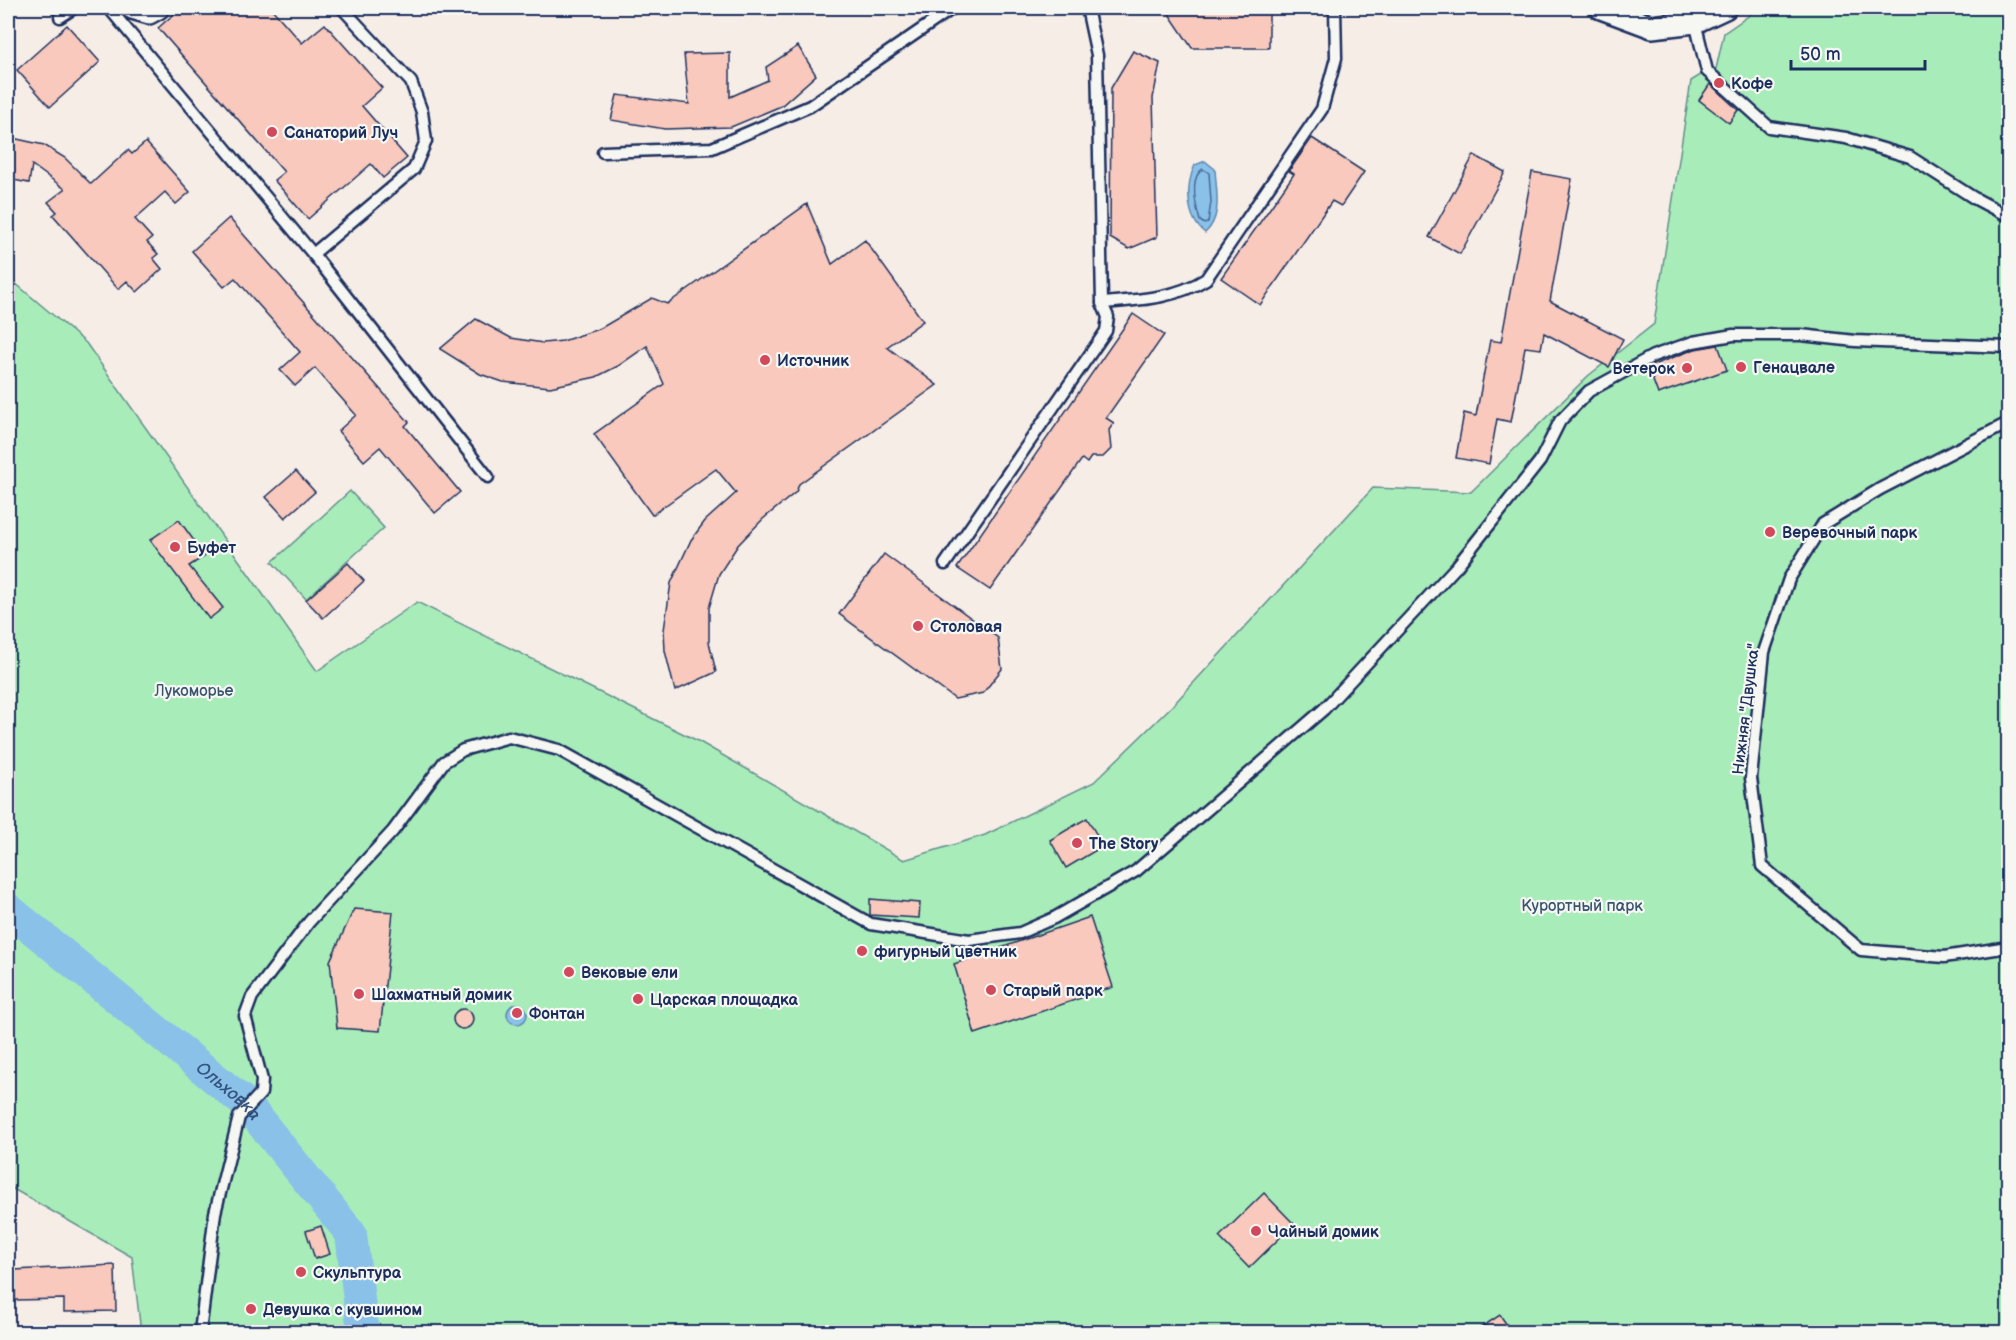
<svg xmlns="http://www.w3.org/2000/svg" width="2016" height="1340" viewBox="0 0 2016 1340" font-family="'Balsamiq Sans',sans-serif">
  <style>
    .green { fill: #a8edb9; stroke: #628e8c; stroke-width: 1.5 }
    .water { fill: #8ac1e8; stroke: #5e87b1; stroke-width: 1.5 }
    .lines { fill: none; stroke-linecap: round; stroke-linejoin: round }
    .shore { stroke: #476995; stroke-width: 1.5 }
    .river { stroke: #8ac1e8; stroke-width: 32 }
    .building { fill: #f8c9bc; stroke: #1b2f5e; stroke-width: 1.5 }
    .lane-casing { stroke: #1b2f5e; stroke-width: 15 }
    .street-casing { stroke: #1b2f5e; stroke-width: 26 }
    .lane { stroke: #f6f6f2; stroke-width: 10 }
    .street { stroke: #f6f6f2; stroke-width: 21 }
    .poi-dot { fill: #d1495b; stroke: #f6f6f2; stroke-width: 2 }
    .labels { text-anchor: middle; stroke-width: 4.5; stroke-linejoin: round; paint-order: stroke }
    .poi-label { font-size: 16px; font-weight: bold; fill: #1b2f5e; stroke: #f6f6f2; text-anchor: start }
    .park-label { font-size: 16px; fill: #375570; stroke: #f6f6f2 }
    .street-label { font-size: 16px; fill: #1b2f5e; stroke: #f6f6f2 }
    .water-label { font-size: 18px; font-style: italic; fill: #375480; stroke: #f6f6f2 }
  </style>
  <rect width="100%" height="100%" fill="#f6ede7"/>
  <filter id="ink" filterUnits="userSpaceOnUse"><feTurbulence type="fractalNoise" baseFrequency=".0167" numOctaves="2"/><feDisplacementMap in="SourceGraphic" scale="12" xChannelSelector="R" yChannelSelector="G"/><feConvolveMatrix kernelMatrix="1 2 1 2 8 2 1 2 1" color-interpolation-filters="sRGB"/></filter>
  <g filter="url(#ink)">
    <g class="green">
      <polygon points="1760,8 2008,8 2008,1332 141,1332 132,1257 8,1186 8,277 86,343 317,671 417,602 698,741 904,860 985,835 1094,782 1174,704 1373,488 1471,492 1588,376 1654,324 1691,81 1707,71 1716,69 1724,33"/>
      <polygon points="350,491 384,528 306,599 272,562"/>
    </g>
    <g class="water">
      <path d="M1205 161 1215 169C1216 190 1223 217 1205 233 1186 218 1185 186 1195 165Z"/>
      <circle cx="517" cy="1014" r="10"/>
    </g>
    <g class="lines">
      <path class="shore" d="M1203 169 1209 173 1211 202 1208 222 1205 224 1200 221C1196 207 1189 177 1203 169Z"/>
      <path class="river" id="s1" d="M8 909 246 1104 351 1234 363 1332"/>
    </g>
    <g class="building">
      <polygon points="181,8 271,8 302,43 325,24 382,88 362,106 407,158 383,178 371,164 308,219 274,180 284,172 158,28"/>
      <polygon points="1165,8 1269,8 1269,48 1192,48"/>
      <polygon points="67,25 100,62 50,107 17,70"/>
      <polygon points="798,46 816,75 781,106 731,127 665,129 611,120 617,95 689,104 684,54 730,53 730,97 768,80 766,67"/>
      <polygon points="1133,51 1160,63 1153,98 1157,237 1129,249 1110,238 1111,88"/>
      <polygon points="1710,84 1738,110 1729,123 1699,100"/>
      <polygon points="8,137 44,145 65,158 91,184 128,150 132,154 146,142 190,192 176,204 165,192 135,219 152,238 147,242 158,254 153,258 162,269 137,292 127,281 118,289 53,215 57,212 48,202 65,189 32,165 29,183 8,179"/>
      <polygon points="1312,138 1364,172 1341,206 1332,201 1260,305 1221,278 1294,174 1289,171"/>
      <polygon points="1474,155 1505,172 1460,254 1429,237"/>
      <polygon points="1532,172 1572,179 1550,301 1623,339 1609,367 1544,333 1541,349 1525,347 1511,422 1497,419 1489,464 1456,458 1464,413 1476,416 1490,340 1501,342"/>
      <polygon points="807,204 832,264 865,240 923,321 887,347 937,385 799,484 796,492 763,519 738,545 719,574 709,608 709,642 716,672 675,691 665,651 664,630 671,583 691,540 705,521 736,493 716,469 652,515 594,434 664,384 647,346 618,366 596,377 550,387 503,382 480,374 440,349 476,319 511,338 543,343 563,341 601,328 652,298 667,304"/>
      <polygon points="229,218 409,422 405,426 460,492 435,513 380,447 364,461 338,431 356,415 315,368 295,386 280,370 300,352 235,278 224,287 192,251"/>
      <polygon points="1133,314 1164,335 1106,418 1114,423 1109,430 1111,449 1103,457 1091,457 1087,463 1082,459 990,590 957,568"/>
      <polygon points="1718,345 1727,370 1658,394 1648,367 1695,349"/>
      <polygon points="296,471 315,492 285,518 266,497"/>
      <polygon points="179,520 205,556 189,566 223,608 209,619 150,540"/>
      <polygon points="884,554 998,638 1002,669 983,693 955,699 839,614"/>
      <polygon points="348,563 364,581 323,618 306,600"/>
      <polygon points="1087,818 1103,846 1066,868 1050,840"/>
      <polygon points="870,899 920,903 919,918 870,915"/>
      <polygon points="354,909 393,912 380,1031 337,1028 330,961"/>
      <polygon points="1090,917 1113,987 975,1034 954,964"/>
      <circle cx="463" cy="1019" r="10"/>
      <polygon points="1264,1193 1294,1224 1249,1268 1219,1237"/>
      <polygon points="321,1226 330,1254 315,1259 306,1231"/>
      <polygon points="115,1265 116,1311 64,1312 64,1299 15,1300 14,1270"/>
      <polygon points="1500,1315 1512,1332 1474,1332"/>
    </g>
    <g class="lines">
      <g class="lane-casing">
        <g id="lane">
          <polyline points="109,8 313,254 488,477"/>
          <polyline points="60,17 74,8"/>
          <polyline points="1695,22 1707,71 1769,127 1846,138 1910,157 1974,198 2008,216"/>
          <polyline points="603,152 712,148 810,106 953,8"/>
          <polyline points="313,254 414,169 426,141 422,112 411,82 342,8"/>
          <path d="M1102 303C1138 300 1174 299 1206 279L1322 109 1336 58 1335 8"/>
          <polyline points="2008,423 1880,489 1823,524 1789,579 1764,652 1751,778 1762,866 1861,950 1944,957 2008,947"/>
          <polyline points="945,564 1106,331 1108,317 1102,303 1097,55 1087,8"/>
          <polyline points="200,1332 215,1213 239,1117 261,1093 262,1080 245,1016 252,997 309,922 393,831 444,762 463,750 509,737 559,750 871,924 969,940 1020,933 1054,918 1136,871 1324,709 1457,566 1540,461 1560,421 1589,391 1653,356 1693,342 1733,335 1801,335 1855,341 2008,347"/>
        </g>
      </g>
      <g class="street-casing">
        <g id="street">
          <polyline points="132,8 149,13 158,8"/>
          <polyline points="1601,8 1652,27 1695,22 1725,8"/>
        </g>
      </g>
      <use href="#lane" class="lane"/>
      <use href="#street" class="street"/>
    </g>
  </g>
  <g class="poi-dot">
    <circle cx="1719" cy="83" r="6"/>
    <circle cx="272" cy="132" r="6"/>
    <circle cx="765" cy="360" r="6"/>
    <circle cx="1741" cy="367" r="6"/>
    <circle cx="1687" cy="368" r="6"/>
    <circle cx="1770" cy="532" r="6"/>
    <circle cx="175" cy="547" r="6"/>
    <circle cx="918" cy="626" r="6"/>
    <circle cx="1077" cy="843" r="6"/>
    <circle cx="862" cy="951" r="6"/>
    <circle cx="569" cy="972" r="6"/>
    <circle cx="991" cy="990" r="6"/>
    <circle cx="359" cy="994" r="6"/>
    <circle cx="638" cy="999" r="6"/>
    <circle cx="517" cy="1013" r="6"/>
    <circle cx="1256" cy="1231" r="6"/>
    <circle cx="301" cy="1272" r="6"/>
    <circle cx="251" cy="1309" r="6"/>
  </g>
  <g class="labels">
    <g class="poi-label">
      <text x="1731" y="89">Кофе</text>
      <text x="284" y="138">Cанаторий Луч</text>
      <text x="777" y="366">Источник</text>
      <text x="1753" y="373">Генацвале</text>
      <text x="1675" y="374" text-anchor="end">Ветерок</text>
      <text x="1782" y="538">Веревочный парк</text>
      <text x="187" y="553">Буфет</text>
      <text x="930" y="632">Столовая</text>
      <text x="1089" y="849">The Story</text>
      <text x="874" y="957">фигурный цветник</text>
      <text x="581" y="978">Вековые ели</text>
      <text x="1003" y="996">Старый парк</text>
      <text x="371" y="1000">Шахматный домик</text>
      <text x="650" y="1005">Царская площадка</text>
      <text x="529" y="1019">Фонтан</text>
      <text x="1268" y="1237">Чайный домик</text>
      <text x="313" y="1278">Скульптура</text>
      <text x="263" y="1315">Девушка с кувшином</text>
    </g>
    <g class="park-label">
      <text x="194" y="696">Лукоморье</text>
      <text x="1582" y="911">Курортный парк</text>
    </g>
    <g class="street-label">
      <text transform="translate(1745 709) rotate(-83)" y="6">Нижняя "Двушка"</text>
    </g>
    <g class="water-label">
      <text dy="6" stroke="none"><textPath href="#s1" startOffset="286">Ольховка</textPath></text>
    </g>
  </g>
  <rect width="2016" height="1340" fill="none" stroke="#f6f6f2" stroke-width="30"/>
  <rect x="15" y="15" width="1986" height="1310" fill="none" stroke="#1b2f5e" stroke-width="2" filter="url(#ink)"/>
  <path d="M1791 60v9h134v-9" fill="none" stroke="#1b2f5e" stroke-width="3"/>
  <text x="1800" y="60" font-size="18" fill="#1b2f5e" stroke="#f6f6f2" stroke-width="4.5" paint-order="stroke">50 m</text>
</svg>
